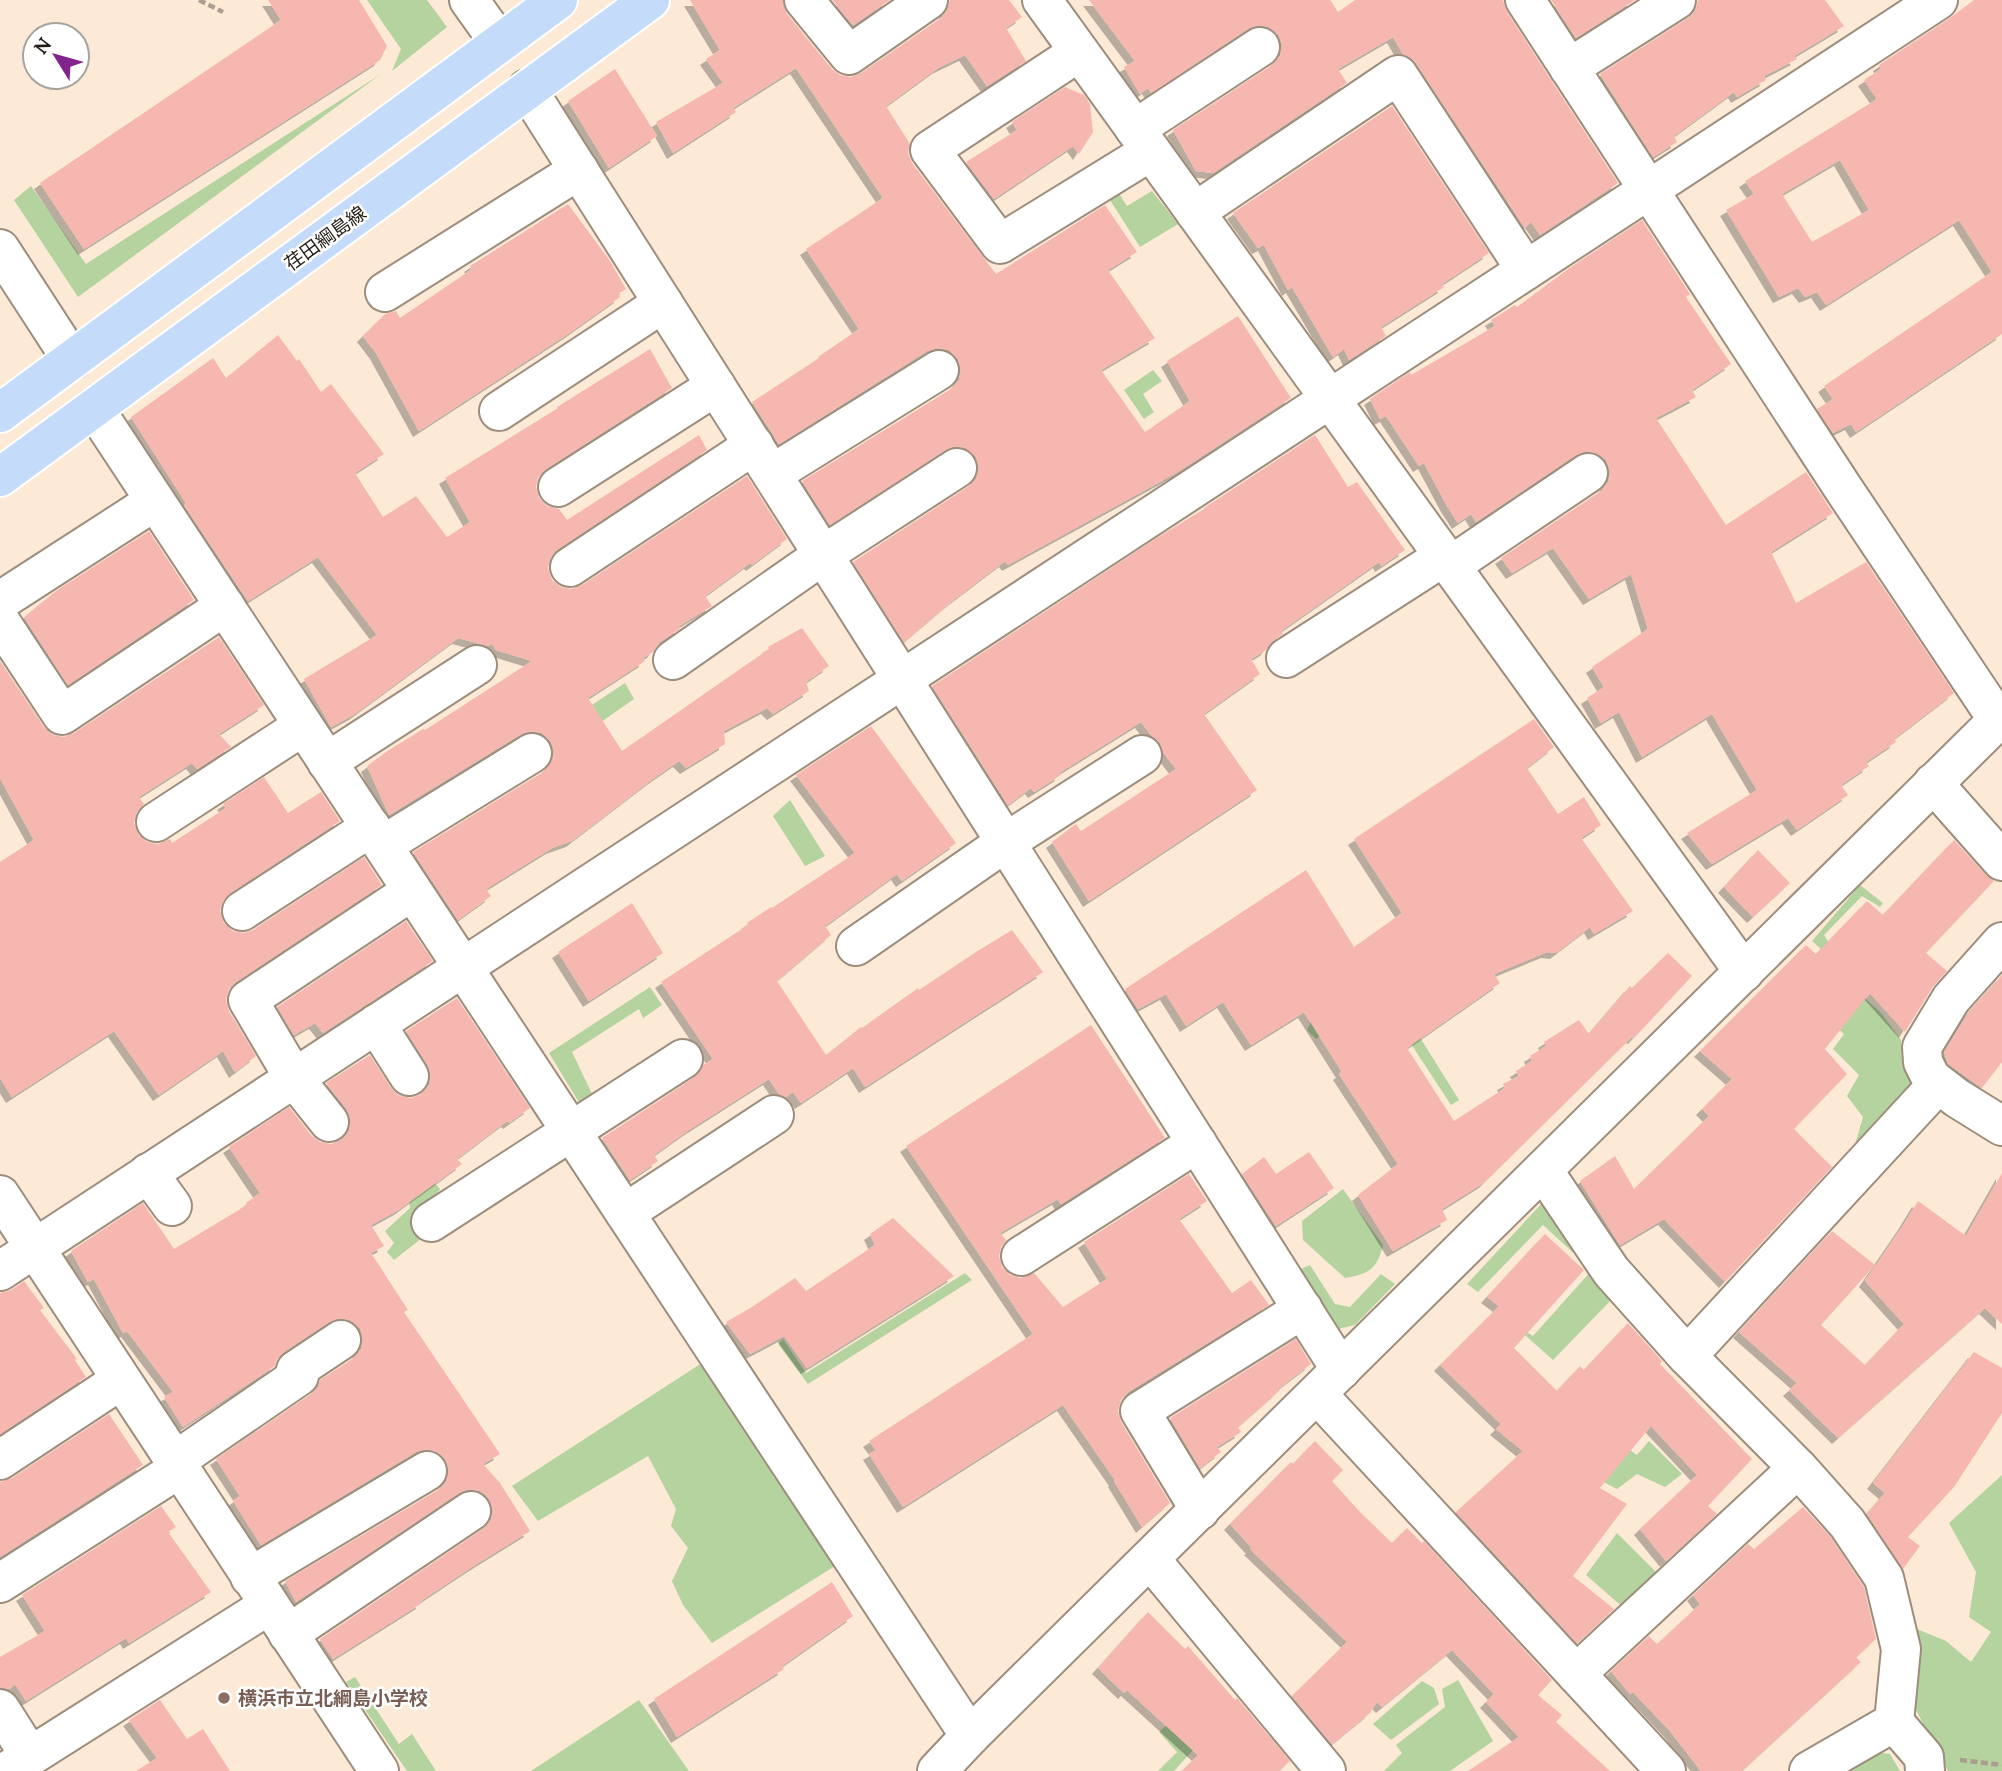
<svg xmlns="http://www.w3.org/2000/svg" width="2002" height="1771" viewBox="0 0 2002 1771" font-family="Lora,'Noto Sans JP',serif">
  <style>
    .green { fill: #b4d39e }
    .building { fill: #f7b7b1; fill-rule: evenodd; filter: url(#shadow) }
    .lines { fill: none; stroke-linecap: round; stroke-linejoin: round }
    .minor-casing { stroke: #9d8d7c; stroke-width: 42 }
    .major-casing { stroke: #fff; stroke-width: 42 }
    .path { stroke: #ab9d8f; stroke-width: 4.5; stroke-dasharray: 7 3.5; stroke-linecap: butt }
    .minor { stroke: #fff; stroke-width: 38 }
    .major { stroke: #c4dcfa; stroke-width: 38 }
    .education-dot { fill: #8d6e63; stroke: #fff; stroke-width: 2.5 }
    .labels { text-anchor: middle; stroke-width: 5; stroke-linejoin: round; paint-order: stroke }
    .street-label { font-size: 19px; fill: #221c15; stroke: #fff }
    .education-label { font-size: 19px; font-weight: bold; fill: #785e54; stroke: #fff; text-anchor: start }
  </style>
  <defs>
    <filter id="shadow"><feDropShadow dx="-6" dy="6" stdDeviation="0" flood-color="#0004"/></filter>
  </defs>
  <rect width="100%" height="100%" fill="#fcead7"/>
  <g class="green">
    <polygon points="367,0 427,0 447,27 392,71 401,49"/>
    <polygon points="381,74 78,297 14,200 31,186 86,264"/>
    <polygon points="1152,191 1178,224 1140,247 1108,197 1118,192 1127,206"/>
    <polygon points="1153,370 1162,381 1143,394 1154,412 1144,419 1124,390"/>
    <polygon points="625,683 634,699 565,747 557,728"/>
    <polygon points="790,800 825,856 805,866 773,816"/>
    <polygon points="1860,885 1883,903 1880,907 1862,896 1824,935 1829,943 1823,951 1812,941"/>
    <polygon points="1830,965 1881,1013 1901,1040 1902,1065 1914,1090 1850,1162 1863,1117 1847,1096 1859,1075 1833,1049 1844,1034 1817,1009"/>
    <polygon points="650,987 662,1005 643,1018 639,1009 572,1052 593,1096 580,1104 549,1053"/>
    <polygon points="1391,991 1459,1100 1451,1105 1381,998 1316,1039 1307,1030 1316,1012"/>
    <polygon points="433,1181 440,1189 417,1224 422,1238 394,1260 387,1252 394,1243 385,1231 410,1208 409,1201"/>
    <path d="M1343 1189 1383 1245C1377 1270 1368 1274 1345 1278L1303 1240 1302 1221Z"/>
    <polygon points="1545,1200 1616,1295 1553,1360 1510,1322 1533,1336 1592,1270 1543,1225 1478,1292 1467,1284"/>
    <polygon points="1310,1265 1335,1304 1350,1307 1381,1274 1395,1284 1355,1325 1338,1329 1317,1315 1292,1273"/>
    <polygon points="965,1273 972,1280 808,1384 778,1344 783,1339 806,1373"/>
    <polygon points="705,1361 843,1561 712,1643 683,1605 672,1581 688,1548 671,1526 676,1509 648,1456 538,1521 512,1486"/>
    <polygon points="1610,1436 1637,1455 1649,1441 1682,1474 1665,1487 1637,1474 1617,1489 1583,1471"/>
    <polygon points="2002,1475 2002,1771 1948,1771 1916,1710 1907,1625 1946,1641 1971,1662 1991,1632 1969,1617 1976,1572 1949,1523"/>
    <polygon points="1617,1533 1658,1574 1626,1610 1586,1575"/>
    <polygon points="355,1677 399,1744 412,1734 436,1771 407,1771 346,1682"/>
    <polygon points="1458,1680 1493,1741 1450,1771 1384,1771 1402,1753 1396,1745 1445,1707 1442,1689"/>
    <polygon points="1422,1681 1434,1688 1439,1704 1391,1740 1373,1724"/>
    <polygon points="1203,1692 1206,1736 1174,1771 1158,1771 1177,1752 1159,1732"/>
    <polygon points="639,1700 689,1771 531,1771"/>
    <polygon points="1874,1752 1890,1754 1900,1771 1839,1771"/>
  </g>
  <g class="building">
    <polygon points="268,0 359,0 387,46 380,60 84,249 40,183 281,20"/>
    <polygon points="690,0 783,0 787,14 832,69 840,75 851,77 861,73 941,18 947,10 950,0 1009,0 1022,17 1006,28 1026,61 987,86 965,55 938,68 886,106 910,144 908,153 912,163 996,274 1105,205 1137,252 1108,270 1155,338 1101,370 1145,432 1190,401 1167,361 1238,316 1291,398 1176,473 1008,565 1005,561 951,602 904,642 853,562 969,486 976,479 979,468 976,457 966,448 955,446 945,450 830,525 802,481 951,389 959,380 961,370 958,359 949,350 938,348 927,351 779,444 752,402 819,358 818,357 859,329 806,249 883,198 796,68 733,108 736,112 673,153 656,122 723,83 706,59 720,50"/>
    <polygon points="832,0 890,0 853,25"/>
    <polygon points="1089,0 1330,0 1338,12 1355,0 1503,0 1507,12 1618,183 1540,235 1531,222 1525,228 1416,63 1408,56 1403,54 1393,37 1338,69 1347,83 1213,173 1196,171 1173,130 1272,65 1280,56 1282,45 1279,36 1269,27 1258,25 1249,28 1151,93 1148,88 1140,94 1124,67 1135,61"/>
    <polygon points="1551,0 1635,0 1576,38"/>
    <polygon points="1698,0 1825,0 1844,26 1794,56 1797,59 1764,76 1766,80 1737,97 1734,92 1674,136 1677,142 1653,157 1600,74 1688,18 1695,11"/>
    <path d="M1974 0H2002V334L1856 432 1851 424 1833 433 1817 409 1833 399 1824 386 1992 272 1959 220 1826 305 1817 292 1805 297 1798 288 1779 297 1726 210 1754 194 1745 181 1877 99 1864 80 1881 69 1879 65 1950 18ZM1840 160 1869 210 1812 242 1782 194Z"/>
    <polygon points="615,69 657,136 609,168 568,101"/>
    <polygon points="1065,87 1084,95 1090,104 1093,132 1079,154 1073,146 994,199 966,162 1017,130 1012,122"/>
    <polygon points="1392,106 1489,253 1442,284 1444,287 1381,327 1386,336 1349,360 1344,349 1333,357 1292,287 1288,290 1264,245 1258,248 1233,213"/>
    <polygon points="568,204 610,261 626,289 618,294 620,297 571,332 419,431 376,353 363,336 385,314 396,311 400,318 472,269 470,266"/>
    <polygon points="1642,220 1690,294 1686,297 1731,364 1692,390 1696,397 1656,418 1726,525 1806,472 1833,513 1771,552 1796,603 1866,562 1954,693 1894,739 1896,742 1866,762 1869,766 1841,785 1848,795 1797,830 1788,818 1712,864 1687,833 1757,790 1712,714 1642,757 1619,712 1601,723 1587,698 1604,687 1592,667 1648,629 1631,574 1589,599 1553,548 1512,573 1501,558 1601,491 1608,482 1610,472 1606,460 1598,454 1587,451 1576,455 1476,522 1471,514 1458,523 1447,506 1424,463 1419,466 1386,416 1380,419 1370,399 1410,372 1411,375 1495,326 1491,320 1515,305 1517,307 1568,269"/>
    <polygon points="278,335 297,361 299,359 321,392 331,384 384,454 355,473 383,517 416,496 447,537 470,522 445,478 558,408 557,407 650,349 672,388 546,469 538,478 536,487 539,498 547,506 559,509 567,520 699,435 707,450 558,549 551,557 548,568 552,580 561,587 571,589 582,585 747,476 787,539 752,565 750,563 705,596 712,606 679,626 681,628 660,642 653,652 643,658 645,661 588,698 622,751 769,649 768,647 802,628 829,666 806,682 809,691 773,714 767,708 724,731 725,744 686,768 679,761 653,779 572,841 552,848 486,889 491,896 458,920 413,852 543,772 551,763 554,752 551,742 542,733 531,731 521,734 389,815 367,766 389,750 423,729 425,730 532,661 496,650 492,644 488,646 458,638 355,714 331,727 304,679 377,635 318,557 248,601 184,505 186,503 131,417 213,358 226,378"/>
    <polygon points="1315,435 1348,487 1357,482 1405,550 1381,566 1379,562 1281,631 1283,634 1274,640 1266,650 1251,659 1260,674 1204,714 1257,790 1089,901 1052,842 1076,824 1081,831 1176,769 1163,752 1160,743 1151,735 1141,722 1059,773 1061,775 1034,792 1031,788 1008,805 932,686 1155,539 1204,509 1204,508"/>
    <polygon points="149,531 194,600 68,685 24,617 56,591"/>
    <polygon points="219,637 264,705 219,734 231,747 197,769 192,763 139,797 144,804 137,812 134,823 138,834 147,842 158,844 170,839 172,843 226,808 223,804 264,777 288,813 321,792 340,821 230,893 223,901 220,911 224,923 233,931 244,933 253,930 364,857 382,885 236,982 229,989 226,1000 229,1011 256,1056 235,1072 223,1051 159,1095 114,1031 12,1097 0,1078 0,862 34,840 0,778 0,661 44,727 53,735 64,737 74,733"/>
    <polygon points="1534,719 1554,747 1527,768 1558,814 1584,797 1601,825 1581,838 1633,911 1594,934 1590,927 1556,953 1547,952 1494,974 1500,983 1407,1048 1454,1121 1505,1088 1503,1084 1519,1076 1516,1071 1532,1061 1530,1056 1546,1046 1544,1042 1579,1020 1589,1034 1630,986 1632,988 1668,953 1692,976 1634,1038 1632,1037 1485,1182 1442,1209 1447,1220 1393,1251 1358,1195 1398,1164 1339,1074 1342,1072 1304,1012 1251,1045 1223,1002 1186,1026 1166,994 1138,1009 1125,989 1306,870 1354,947 1402,913 1354,839"/>
    <polygon points="871,726 956,843 902,881 897,874 825,926 831,935 777,981 826,1055 861,1027 862,1028 918,988 919,990 976,952 1012,930 1043,972 865,1087 853,1068 801,1103 793,1092 786,1097 779,1094 769,1079 689,1130 654,1155 658,1161 630,1180 602,1138 695,1077 703,1065 713,1059 661,982 748,925 747,923 771,907 772,908 855,853 796,775"/>
    <polygon points="1954,840 1986,875 1994,881 1926,953 1947,971 1932,988 1905,1032 1870,993 1825,1049 1847,1074 1794,1129 1832,1167 1725,1282 1664,1219 1620,1245 1580,1181 1615,1156 1634,1189 1709,1116 1702,1109 1732,1079 1700,1051 1806,945 1816,954 1867,901 1883,915"/>
    <polygon points="1758,850 1790,883 1753,917 1724,887"/>
    <polygon points="632,903 663,953 589,1001 558,952"/>
    <polygon points="406,921 433,961 323,1033 315,1023 294,1035 277,1007"/>
    <polygon points="2002,975 2002,1062 1982,1088 1948,1064 1944,1052 1969,1012"/>
    <polygon points="457,998 530,1108 509,1123 507,1121 457,1159 462,1164 400,1209 371,1225 384,1246 371,1253 408,1310 404,1312 500,1454 483,1464 500,1483 530,1531 472,1567 421,1601 422,1603 333,1659 320,1639 483,1529 491,1520 493,1509 489,1499 480,1491 469,1489 459,1493 296,1602 285,1581 438,1490 446,1482 449,1471 445,1459 437,1452 427,1449 416,1452 261,1545 233,1501 240,1496 216,1459 311,1394 318,1387 320,1380 354,1358 361,1349 363,1339 360,1328 350,1320 339,1318 329,1322 284,1352 277,1359 275,1366 183,1427 164,1397 173,1392 127,1331 123,1333 94,1279 88,1282 71,1251 143,1203 174,1249 247,1205 246,1203 260,1193 229,1147 289,1107 312,1136 320,1142 332,1144 342,1139 349,1131 350,1118 346,1108 326,1083 370,1055 391,1088 398,1095 411,1098 421,1094 429,1085 431,1074 427,1064 406,1031"/>
    <polygon points="1091,1025 1165,1138 1061,1204 1058,1199 1000,1233 1006,1240 1001,1247 999,1256 1002,1267 1010,1275 1021,1278 1034,1273 1063,1307 1107,1279 1084,1242 1189,1174 1207,1201 1179,1219 1232,1293 1251,1280 1269,1305 1128,1392 1121,1400 1118,1411 1121,1422 1170,1503 1142,1527 1114,1481 1115,1480 1063,1405 903,1507 869,1454 876,1450 869,1441 1033,1334 906,1146"/>
    <polygon points="1309,1152 1334,1188 1276,1226 1242,1174 1264,1157 1276,1174"/>
    <polygon points="2002,1173 2002,1324 1985,1308 1838,1438 1789,1390 1797,1383 1739,1332 1832,1231 1875,1265 1821,1325 1865,1365 1904,1324 1865,1281 1904,1224 1918,1201 1966,1236"/>
    <polygon points="893,1218 954,1276 807,1368 784,1336 750,1354 726,1322 752,1307 795,1278 806,1291 875,1245 870,1234"/>
    <polygon points="1545,1234 1584,1270 1514,1348 1557,1391 1580,1366 1584,1370 1628,1323 1662,1361 1660,1364 1752,1459 1708,1506 1717,1514 1666,1561 1640,1529 1697,1475 1651,1426 1600,1488 1627,1504 1573,1576 1614,1609 1577,1643 1456,1512 1523,1451 1496,1429 1501,1424 1440,1365 1499,1306 1487,1297"/>
    <polygon points="24,1281 44,1308 40,1310 77,1359 75,1360 86,1377 0,1434 0,1293 11,1290"/>
    <polygon points="1296,1339 1311,1364 1278,1389 1279,1391 1238,1427 1241,1432 1217,1447 1221,1452 1200,1468 1170,1418"/>
    <polygon points="1974,1352 2002,1368 2002,1413 1954,1487 1908,1537 1920,1546 1903,1569 1867,1514 1885,1493 1873,1483"/>
    <polygon points="109,1414 143,1465 0,1557 0,1482 12,1478"/>
    <polygon points="1315,1441 1343,1470 1332,1481 1360,1512 1392,1543 1407,1528 1422,1543 1424,1541 1552,1680 1538,1695 1562,1715 1556,1722 1610,1771 1468,1771 1519,1737 1486,1702 1494,1694 1452,1650 1382,1707 1377,1702 1370,1713 1332,1744 1292,1696 1347,1642 1250,1549 1252,1548 1230,1524 1291,1462 1293,1464"/>
    <polygon points="161,1506 176,1527 168,1532 211,1592 129,1643 126,1638 26,1701 15,1684 10,1689 0,1687 0,1657 45,1631 22,1595"/>
    <polygon points="1803,1507 1830,1536 1864,1587 1876,1639 1856,1657 1861,1662 1742,1771 1701,1771 1670,1731 1633,1692 1630,1694 1611,1671 1649,1636 1657,1644 1700,1604 1693,1595 1748,1544 1754,1549"/>
    <polygon points="832,1582 853,1616 782,1666 784,1669 677,1737 654,1699"/>
    <polygon points="1148,1612 1185,1649 1188,1646 1235,1700 1237,1698 1290,1761 1279,1771 1182,1771 1198,1755 1127,1690 1124,1693 1098,1668"/>
    <polygon points="160,1700 187,1739 203,1729 230,1771 136,1771 157,1758 129,1720"/>
  </g>
  <g class="lines">
    <g class="minor-casing">
      <g id="minor">
        <polyline points="469,0 499,42"/>
        <polyline points="804,0 849,55 928,0"/>
        <polyline points="1042,0 1744,972"/>
        <polyline points="1525,0 1841,485 1998,720"/>
        <polyline points="1079,52 930,150 1000,244 1151,151"/>
        <polyline points="1569,68 1676,0"/>
        <polyline points="527,89 1341,1370"/>
        <polyline points="1135,129 1260,47"/>
        <polyline points="1195,212 1398,75 1526,270"/>
        <polyline points="0,249 72,360"/>
        <polyline points="385,292 579,170"/>
        <polyline points="94,408 970,1736"/>
        <polyline points="499,411 663,303"/>
        <polyline points="772,474 939,370"/>
        <polyline points="558,487 716,386"/>
        <polyline points="1450,566 1588,473"/>
        <polyline points="570,567 754,445"/>
        <polyline points="0,601 155,501"/>
        <polyline points="0,621 62,715 225,606"/>
        <polyline points="1286,658 1443,557"/>
        <polyline points="673,660 823,555 957,468"/>
        <polyline points="327,762 477,665"/>
        <polyline points="1933,783 2002,861"/>
        <polyline points="156,822 303,726"/>
        <polyline points="383,845 532,753"/>
        <polyline points="242,911 371,827"/>
        <polyline points="2002,942 1951,999 1922,1047 1923,1062 1931,1078 1957,1098 2002,1126"/>
        <polyline points="856,946 1006,842 1142,755"/>
        <polyline points="376,1024 409,1076"/>
        <polyline points="329,1122 294,1078 248,1000 412,891"/>
        <polyline points="1543,1170 1611,1271 1687,1356 1798,1468 1576,1674"/>
        <polyline points="148,1173 172,1206"/>
        <polyline points="0,1195 379,1771"/>
        <polyline points="625,1213 774,1115"/>
        <polyline points="431,1222 683,1059"/>
        <polyline points="1021,1256 1197,1143"/>
        <polyline points="0,1271 1938,0"/>
        <polyline points="1687,1356 1938,1084"/>
        <polyline points="1317,1394 1666,1771"/>
        <polyline points="0,1460 121,1380"/>
        <polyline points="175,1461 299,1376 296,1370 341,1340"/>
        <polyline points="1798,1468 1847,1523 1884,1578 1901,1649 1894,1722"/>
        <polyline points="1200,1510 1140,1411 1303,1309"/>
        <polyline points="1150,1559 1326,1771"/>
        <polyline points="250,1577 427,1471"/>
        <polyline points="0,1583 180,1468"/>
        <polyline points="288,1634 471,1511"/>
        <polyline points="0,1709 30,1756"/>
        <polyline points="7,1771 269,1605"/>
        <polyline points="937,1771 970,1736 2002,716"/>
        <polyline points="1809,1771 1894,1722 1924,1757 1925,1771"/>
      </g>
    </g>
    <g class="major-casing">
      <g id="major">
        <polyline points="0,413 558,0"/>
        <polyline points="0,477 650,0"/>
      </g>
    </g>
    <g class="path">
      <polyline points="199,0 223,12"/>
      <polyline points="1960,1760 2002,1765"/>
    </g>
    <use href="#minor" class="minor"/>
    <use href="#major" class="major"/>
  </g>
  <circle class="education-dot" cx="224" cy="1698" r="7"/>
  <g class="labels">
    <g class="street-label">
      <text transform="translate(325 238) rotate(-36)" y="7">荏田綱島線</text>
    </g>
    <g class="education-label">
      <text x="238" y="1705">横浜市立北綱島小学校</text>
    </g>
  </g>
  <g transform="translate(56 56) rotate(307)"><circle r="33" fill="#ffffff" stroke="#a7a4a1" stroke-width="2"/>
  <path d="M0-5L12 26L0 18L-12 26Z" fill="#83238d"/>
  <text y="-10" font-size="19" font-weight="bold" text-anchor="middle" fill="#221c15">N</text>
  </g>
</svg>
